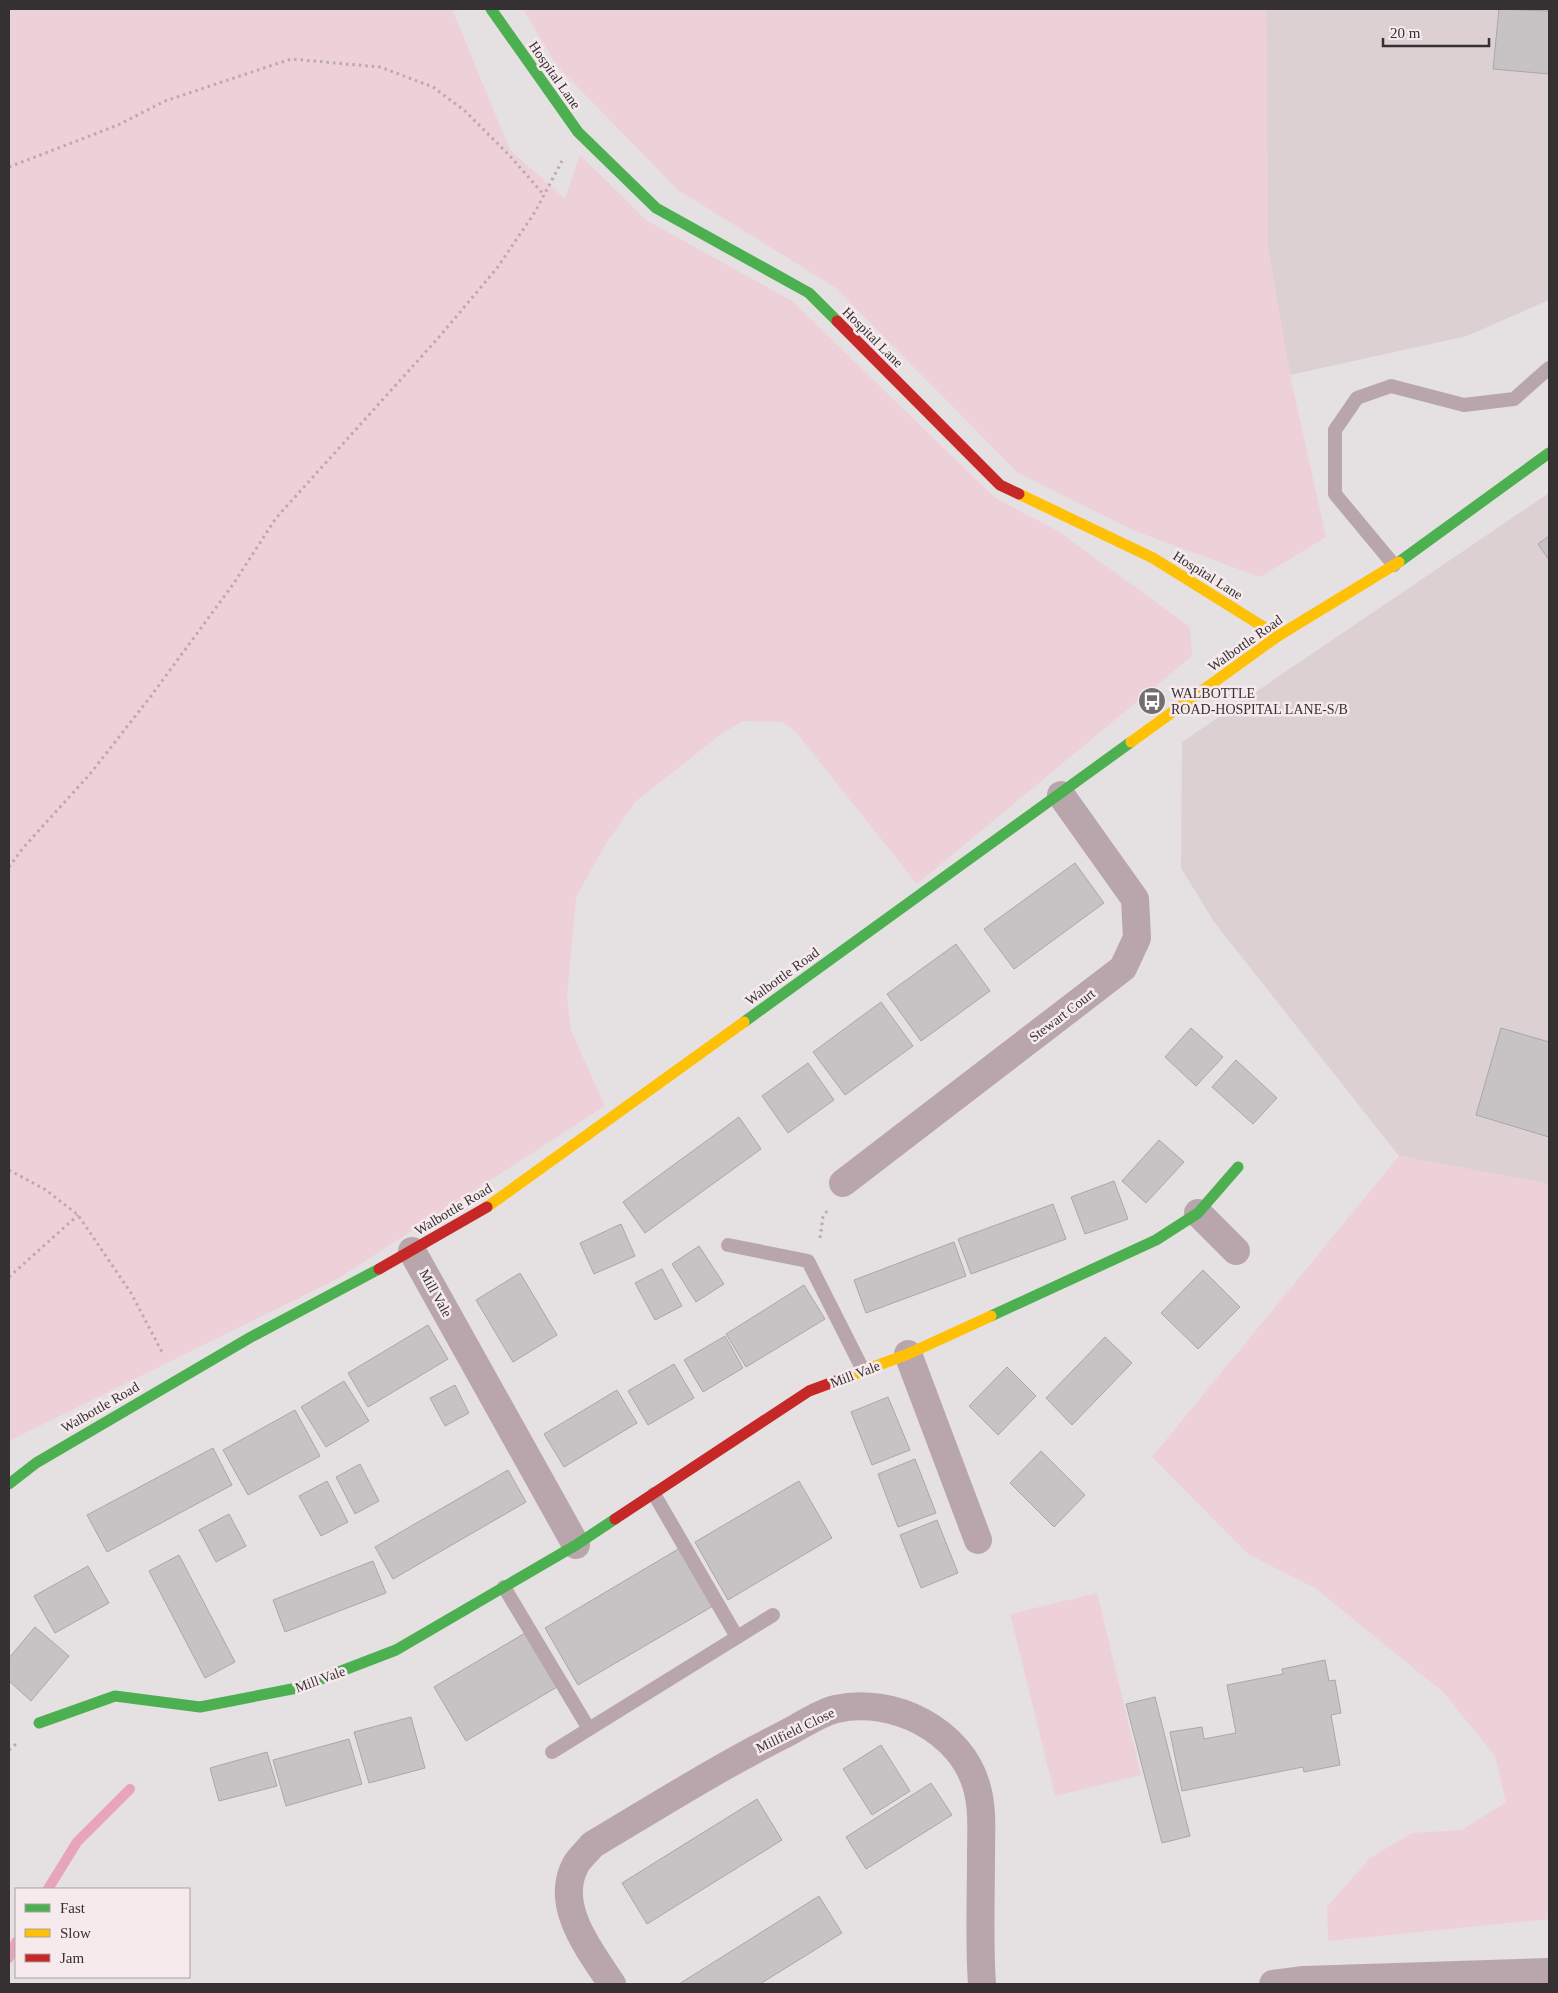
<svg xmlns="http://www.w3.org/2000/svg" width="1558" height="1993" viewBox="0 0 1558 1993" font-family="'Times New Roman',serif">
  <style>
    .built { fill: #ddd0d3 }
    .green { fill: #eed0d9 }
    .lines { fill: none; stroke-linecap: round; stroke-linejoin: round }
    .stream { stroke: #e6a5bc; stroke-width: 10 }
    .building { fill: #c7c3c4; stroke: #aba6a7 }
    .path { stroke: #b8aaaf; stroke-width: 3; stroke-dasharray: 2.5 4; stroke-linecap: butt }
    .lane { stroke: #b9a6ac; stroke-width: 14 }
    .street { stroke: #b9a6ac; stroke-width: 28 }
    .fast { stroke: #4caf50; stroke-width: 11 }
    .slow { stroke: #ffc107; stroke-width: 11 }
    .jam { stroke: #c62828; stroke-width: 11 }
    .labels { text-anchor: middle; stroke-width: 5; stroke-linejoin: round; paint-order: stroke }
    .street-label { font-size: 14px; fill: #353132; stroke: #f6eaed }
    .poi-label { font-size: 14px; fill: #353132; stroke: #f6eaed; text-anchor: start }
  </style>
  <rect width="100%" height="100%" fill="#e5e0e1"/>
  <g class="built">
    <polygon points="1266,9 1549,9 1549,300 1467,336 1290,375 1268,249"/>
    <polygon points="1549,493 1549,1184 1399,1156 1214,922 1181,868 1182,742"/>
  </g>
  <g class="green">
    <polygon points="9,9 452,9 510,150 565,199 580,155 646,220 792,301 995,498 1058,531 1190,627 1192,656 917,884 796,732 782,722 743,721 720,735 635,802 605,845 576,897 567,997 571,1031 605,1106 339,1278 9,1441"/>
    <polygon points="523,9 1266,9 1268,249 1290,375 1326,537 1260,577 1135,531 1018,473 836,288 678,190 557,66"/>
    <polygon points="1399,1156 1549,1184 1549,1919 1328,1941 1327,1907 1370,1858 1412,1833 1462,1830 1506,1802 1495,1756 1443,1692 1315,1588 1248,1554 1152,1457"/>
    <polygon points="1097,1593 1141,1775 1055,1796 1010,1614"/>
  </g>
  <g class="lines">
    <g class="stream">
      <polyline points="48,1889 77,1842 130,1789"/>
      <polyline points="9,1958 16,1942"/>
    </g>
  </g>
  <g class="building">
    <polygon points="1499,9 1549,11 1549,74 1493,69"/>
    <polygon points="1549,536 1549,560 1538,544"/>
    <polygon points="1075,863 1104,903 1014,969 984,929"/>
    <polygon points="956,944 990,991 921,1041 887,994"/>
    <polygon points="881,1002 913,1046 845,1095 813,1052"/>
    <polygon points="1191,1028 1223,1057 1196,1086 1165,1057"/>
    <polygon points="1501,1028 1549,1042 1549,1137 1476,1115"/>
    <polygon points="1236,1060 1277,1098 1253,1124 1212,1087"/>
    <polygon points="808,1063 834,1100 788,1133 762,1096"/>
    <polygon points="739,1117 761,1149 645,1233 623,1202"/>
    <polygon points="1159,1140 1184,1162 1146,1203 1122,1181"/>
    <polygon points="1114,1181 1128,1219 1085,1234 1071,1197"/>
    <polygon points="1053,1204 1066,1239 971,1274 958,1239"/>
    <polygon points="621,1224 635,1256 594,1274 580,1243"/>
    <polygon points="954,1242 966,1276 866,1313 854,1280"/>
    <polygon points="699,1246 724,1284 696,1302 672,1264"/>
    <polygon points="662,1269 682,1306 655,1320 635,1283"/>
    <polygon points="1203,1270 1240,1307 1198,1349 1161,1313"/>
    <polygon points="520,1273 557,1335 513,1362 476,1300"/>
    <polygon points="804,1285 825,1319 746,1367 726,1334"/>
    <polygon points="428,1325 448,1359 368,1407 348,1373"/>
    <polygon points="725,1336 743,1368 703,1392 684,1360"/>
    <polygon points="1105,1337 1132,1363 1072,1425 1046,1398"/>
    <polygon points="674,1364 694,1398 648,1425 628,1391"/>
    <polygon points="1007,1367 1036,1396 998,1435 969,1406"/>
    <polygon points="344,1381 369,1421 326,1447 301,1407"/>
    <polygon points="455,1385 469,1413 445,1426 430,1398"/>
    <polygon points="617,1390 637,1423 564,1467 544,1434"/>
    <polygon points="888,1397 910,1450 872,1465 851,1412"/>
    <polygon points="295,1410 320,1456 248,1495 223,1450"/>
    <polygon points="213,1448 232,1485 107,1552 87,1515"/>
    <polygon points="1041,1451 1085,1495 1054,1527 1010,1483"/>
    <polygon points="915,1459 936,1513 898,1527 878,1474"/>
    <polygon points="360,1464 379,1501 355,1514 336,1477"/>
    <polygon points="508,1470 526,1502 393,1579 375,1547"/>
    <polygon points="327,1481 348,1522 321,1536 299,1496"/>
    <polygon points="799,1481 832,1538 728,1600 695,1542"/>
    <polygon points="229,1514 246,1546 216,1562 199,1530"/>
    <polygon points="937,1520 958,1573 921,1588 900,1535"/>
    <polygon points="680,1548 713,1606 578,1685 545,1628"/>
    <polygon points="179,1555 235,1662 205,1678 149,1571"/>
    <polygon points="373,1561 386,1593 285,1632 273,1600"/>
    <polygon points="88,1566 109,1603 55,1633 34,1596"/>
    <polygon points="35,1627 69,1656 31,1701 9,1681 9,1658"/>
    <polygon points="525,1633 557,1687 466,1741 434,1687"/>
    <polygon points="1325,1660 1329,1681 1335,1680 1341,1713 1331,1715 1340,1765 1304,1772 1303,1767 1182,1791 1170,1732 1202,1727 1204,1739 1236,1733 1227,1685 1283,1674 1282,1669"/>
    <polygon points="1155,1697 1190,1836 1162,1843 1126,1704"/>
    <polygon points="411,1717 425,1768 369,1783 354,1732"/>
    <polygon points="349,1739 362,1784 286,1806 273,1760"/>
    <polygon points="881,1745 910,1791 872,1815 843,1769"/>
    <polygon points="267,1752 277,1786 219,1801 210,1768"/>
    <polygon points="931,1783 952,1815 866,1869 846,1837"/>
    <polygon points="757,1799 782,1840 647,1924 622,1883"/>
    <polygon points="819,1896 842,1933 760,1984 679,1984"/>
  </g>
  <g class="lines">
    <g class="path">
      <polyline points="9,167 118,125 165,101 291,59 380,67 433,87 465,111 509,155 544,195"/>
      <polyline points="9,867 23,848 90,774 151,696 234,583 276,518 440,336 497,268 535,212 562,161"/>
      <polyline points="9,1170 46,1190 78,1215 131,1293 162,1352"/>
      <polyline points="820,1238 823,1217 827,1211"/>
      <polyline points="9,1277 78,1215"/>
      <polyline points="9,1750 16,1744"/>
    </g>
    <g class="lane">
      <polyline points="1394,565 1335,494 1335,430 1357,398 1391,386 1464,405 1514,399 1549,368"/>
      <polyline points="728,1245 808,1261 863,1370"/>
      <polyline points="654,1494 737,1637"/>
      <polyline points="504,1587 589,1729 773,1615"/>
      <polyline points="552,1752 589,1729"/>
    </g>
    <g class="street">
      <polyline points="843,1183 1123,968 1137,938 1135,899 1061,795"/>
      <polyline points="1198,1213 1236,1251"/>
      <polyline points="412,1251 576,1545"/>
      <polyline points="908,1354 978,1540"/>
      <path d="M612 1984C591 1952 554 1907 575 1866 578 1859 587 1852 592 1845 656 1807 719 1767 785 1734 801 1726 819 1713 836 1709 892 1696 962 1730 977 1788 983 1809 981 1834 981 1856 981 1898 979 1942 982 1984"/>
      <polyline points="1273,1984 1304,1980 1549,1972"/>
    </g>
    <g class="fast">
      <polyline points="491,9 578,132 656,208 809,293 837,321"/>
      <polyline points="1399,562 1549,453"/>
      <polyline points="744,1022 1131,742"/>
      <polyline points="991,1316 1156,1240 1198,1213 1238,1167"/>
      <polyline points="9,1484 36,1463 251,1337 379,1269"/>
      <polyline points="39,1723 115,1696 200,1707 297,1688 396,1650 576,1545 615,1519"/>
    </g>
    <g class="slow">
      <polyline points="1019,494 1153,558 1278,636"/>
      <polyline points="1131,742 1278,636 1399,562"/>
      <polyline points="487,1207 744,1022"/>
      <polyline points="836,1381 908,1354 991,1316"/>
    </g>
    <g class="jam">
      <polyline points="837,321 1000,485 1019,494"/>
      <polyline points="379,1269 487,1207"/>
      <polyline points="615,1519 809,1391 836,1381"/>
    </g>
  </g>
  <defs>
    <g id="bus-disc" transform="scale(1.4375)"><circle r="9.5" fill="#736e6f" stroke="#f6eaed"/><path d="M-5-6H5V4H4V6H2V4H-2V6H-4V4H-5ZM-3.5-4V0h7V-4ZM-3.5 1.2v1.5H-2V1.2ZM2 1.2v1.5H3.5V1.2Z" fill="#fff"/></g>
  </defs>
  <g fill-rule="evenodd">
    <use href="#bus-disc" x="1152" y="701"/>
  </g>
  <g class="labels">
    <g class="street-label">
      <text transform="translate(555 75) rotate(55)" y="5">Hospital Lane</text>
      <text transform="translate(873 337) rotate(45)" y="5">Hospital Lane</text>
      <text transform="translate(1208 575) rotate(32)" y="5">Hospital Lane</text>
      <text transform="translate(1245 643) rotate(-35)" y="5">Walbottle Road</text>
      <text transform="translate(782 976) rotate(-36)" y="5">Walbottle Road</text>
      <text transform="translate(1062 1015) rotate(-37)" y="5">Stewart Court</text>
      <text transform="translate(453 1209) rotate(-31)" y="5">Walbottle Road</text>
      <text transform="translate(436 1293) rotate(61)" y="5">Mill Vale</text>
      <text transform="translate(855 1374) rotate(-21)" y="5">Mill Vale</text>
      <text transform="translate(100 1407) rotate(-30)" y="5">Walbottle Road</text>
      <text transform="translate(320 1679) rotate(-20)" y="5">Mill Vale</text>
      <text transform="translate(795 1730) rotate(-26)" y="5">Millfield Close</text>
    </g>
    <g class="poi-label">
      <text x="1171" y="698">WALBOTTLE<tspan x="1171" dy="16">ROAD-HOSPITAL LANE-S/B</tspan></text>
    </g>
  </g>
  <rect width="1558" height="1993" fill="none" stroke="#353132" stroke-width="20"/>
  <rect x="15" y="1888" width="175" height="90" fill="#f6eaed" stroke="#a9a0a2"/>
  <rect x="25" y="1904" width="25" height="8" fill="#4caf50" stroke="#a9a0a2"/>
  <text x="60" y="1913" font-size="15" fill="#353132">Fast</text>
  <rect x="25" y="1929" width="25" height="8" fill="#ffc107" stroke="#a9a0a2"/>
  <text x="60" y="1938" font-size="15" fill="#353132">Slow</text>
  <rect x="25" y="1954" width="25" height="8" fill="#c62828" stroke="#a9a0a2"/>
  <text x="60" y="1963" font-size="15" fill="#353132">Jam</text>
  <path d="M1383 38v8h106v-8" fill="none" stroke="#353132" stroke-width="2.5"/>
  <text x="1390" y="38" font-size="15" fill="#353132" stroke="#f6eaed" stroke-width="4" paint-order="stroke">20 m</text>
</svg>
